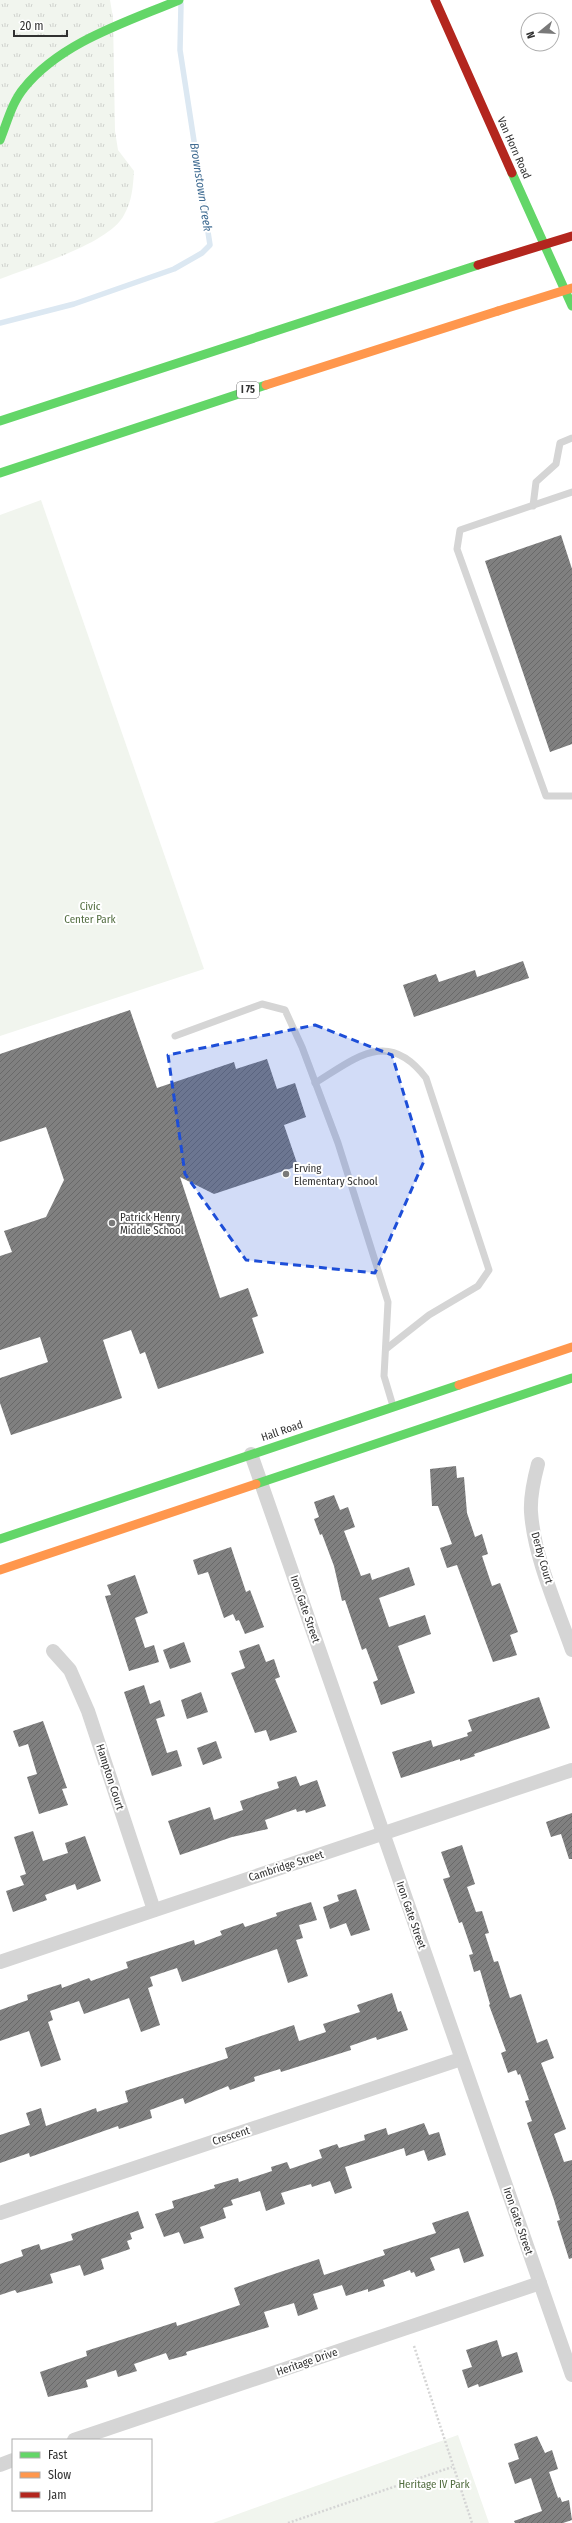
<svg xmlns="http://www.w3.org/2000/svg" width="572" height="2523" font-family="'Fira Sans Condensed',sans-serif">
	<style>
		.grass { fill: url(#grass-tufts) }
		.park { fill: #f1f5ee }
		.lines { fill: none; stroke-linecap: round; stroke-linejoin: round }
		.stream { stroke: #dce8f2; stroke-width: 5.5 }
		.building { fill: url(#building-hatch) }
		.path { stroke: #d5d5d5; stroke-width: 2.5; stroke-dasharray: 2 2; stroke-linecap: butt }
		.lane { stroke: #d5d5d5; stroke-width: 7 }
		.street { stroke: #d5d5d5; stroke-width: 14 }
		.fast { stroke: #63d668; stroke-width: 9 }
		.slow { stroke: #ff974d; stroke-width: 9 }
		.jam { stroke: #b3261e; stroke-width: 9 }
		.slow-bridge { stroke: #ff974d; stroke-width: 9 }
		.jam-bridge { stroke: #b3261e; stroke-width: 9 }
		.marked { fill: #1d4ed8; fill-opacity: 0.2; stroke: #1d4ed8; stroke-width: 3; stroke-dasharray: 8 5; stroke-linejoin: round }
		.poi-dot { fill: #797979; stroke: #fff; stroke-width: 1.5 }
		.labels { text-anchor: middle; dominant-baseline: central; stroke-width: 4; stroke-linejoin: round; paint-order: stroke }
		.shield { fill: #fff; stroke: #6f6f6f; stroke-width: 1 }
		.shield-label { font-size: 10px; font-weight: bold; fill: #313131 }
		.street-label { font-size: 11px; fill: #313131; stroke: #fff }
		.park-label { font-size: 11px; fill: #516c3f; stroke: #fff }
		.poi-label { font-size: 11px; fill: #313131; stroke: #fff; text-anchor: start }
		.water-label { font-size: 12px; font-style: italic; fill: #406c92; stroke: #fff }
	</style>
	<defs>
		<pattern id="grass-tufts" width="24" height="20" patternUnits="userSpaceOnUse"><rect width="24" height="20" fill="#f1f5ee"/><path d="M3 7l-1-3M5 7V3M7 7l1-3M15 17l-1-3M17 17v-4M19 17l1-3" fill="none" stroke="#cfd2cd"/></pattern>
		<pattern id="building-hatch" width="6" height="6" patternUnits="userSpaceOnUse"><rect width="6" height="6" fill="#808080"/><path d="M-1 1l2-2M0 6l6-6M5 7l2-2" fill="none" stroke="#696969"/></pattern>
	</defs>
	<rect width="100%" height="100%" fill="#fff"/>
	<path class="grass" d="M 0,0 L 110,0 L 113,18 L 115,131 L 118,150 L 134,171 C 133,187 132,201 124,215 C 109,244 31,267 0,279 Z"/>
	<g class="park">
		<polygon points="41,500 204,969 0,1036 0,515"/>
		<polygon points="458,2435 489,2523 213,2523"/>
	</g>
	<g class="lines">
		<polyline class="stream" points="0,323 74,304 174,269 202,253 210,245 180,50 181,4"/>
	</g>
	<g class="building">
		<polygon points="561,535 572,569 572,744 550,752 485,561"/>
		<polygon points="523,961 529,978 414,1017 403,985 436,974 439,982 475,970 477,977"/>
		<polygon points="130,1010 157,1088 234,1062 236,1069 267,1059 277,1089 295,1083 306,1117 284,1125 298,1166 214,1194 180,1177 220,1298 248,1288 258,1316 252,1318 264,1353 158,1389 145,1352 140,1354 131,1330 103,1340 122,1398 11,1435 0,1403 0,1378 48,1362 40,1337 0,1350 0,1256 12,1252 4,1231 46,1217 64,1180 46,1127 0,1142 0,1054"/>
		<polygon points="456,1466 457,1478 464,1477 467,1513 475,1537 482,1534 488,1554 482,1556 492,1586 500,1583 518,1632 510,1635 517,1655 493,1662 457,1565 447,1568 440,1548 452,1544 438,1506 432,1506 430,1469"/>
		<polygon points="334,1495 340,1510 348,1507 355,1527 344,1531 361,1576 370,1573 372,1580 409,1567 415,1585 379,1598 389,1627 425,1615 431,1634 398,1646 415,1693 381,1705 373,1682 378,1680 366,1648 362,1650 345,1600 342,1601 334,1566 322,1534 320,1535 314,1519 319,1517 314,1502"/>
		<polygon points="231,1547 246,1592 250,1590 264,1627 245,1634 239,1620 236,1621 233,1614 224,1618 208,1572 198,1575 193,1560"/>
		<polygon points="135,1575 148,1613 135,1618 145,1648 154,1645 159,1662 129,1671 105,1596 111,1595 107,1585"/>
		<polygon points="184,1642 191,1662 170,1669 163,1650"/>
		<polygon points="259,1644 266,1662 274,1659 280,1677 275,1679 297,1732 270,1741 266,1730 255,1733 231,1673 245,1668 239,1651"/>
		<polygon points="144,1685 150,1704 160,1700 165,1716 156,1719 167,1753 177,1750 182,1766 152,1776 124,1692"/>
		<polygon points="201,1692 208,1712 187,1719 181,1700"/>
		<polygon points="539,1697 550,1728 474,1754 475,1756 460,1761 460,1759 401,1778 392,1752 431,1740 433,1747 468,1736 467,1733 472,1731 468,1720"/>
		<polygon points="43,1721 67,1788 62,1789 68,1805 39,1814 27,1777 37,1774 28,1744 19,1747 13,1731"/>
		<polygon points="216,1741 222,1758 203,1765 197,1748"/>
		<polygon points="296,1776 300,1786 317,1780 326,1806 306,1813 305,1810 297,1812 296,1809 265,1820 268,1829 232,1837 180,1855 168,1821 210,1807 214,1820 243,1810 240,1801 279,1788 277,1782"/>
		<polygon points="572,1813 572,1859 569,1859 561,1834 551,1837 546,1822"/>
		<polygon points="33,1831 43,1861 68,1853 65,1843 85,1836 101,1881 77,1890 75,1884 45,1895 47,1900 13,1912 6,1891 24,1885 20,1876 26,1874 14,1837"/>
		<polygon points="462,1845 475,1884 467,1887 476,1912 482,1911 489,1933 485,1934 494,1962 498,1961 510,1998 521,1994 537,2043 547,2039 554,2058 541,2063 566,2129 554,2134 564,2162 572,2160 572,2258 569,2259 557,2221 560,2220 554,2200 527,2123 532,2121 525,2101 529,2100 520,2074 518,2075 516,2070 508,2073 501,2053 506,2051 489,2005 490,2004 480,1970 474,1972 469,1955 473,1954 462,1922 459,1923 443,1879 450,1877 441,1852"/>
		<polygon points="356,1889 370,1930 351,1936 346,1923 330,1929 323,1907 339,1901 337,1895"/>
		<polygon points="311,1902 317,1920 299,1925 303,1938 296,1940 308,1976 288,1983 277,1949 182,1982 177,1968 150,1977 153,1986 148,1988 160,2025 141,2032 129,1998 84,2014 79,2001 50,2011 53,2020 48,2022 61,2060 41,2067 29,2031 0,2041 0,2010 28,2000 27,1995 61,1984 62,1988 89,1978 91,1981 128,1968 126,1962 194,1940 195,1945 222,1935 220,1931 243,1923 245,1927 277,1916 276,1913"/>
		<polygon points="392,1993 398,2012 401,2011 408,2030 377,2040 376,2037 350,2046 351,2050 281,2072 280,2069 254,2077 255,2081 230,2090 228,2086 185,2104 183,2098 150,2110 152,2118 119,2129 118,2126 30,2157 29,2153 0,2163 0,2135 30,2125 26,2113 41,2108 46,2126 96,2108 97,2112 128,2102 125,2091 228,2058 225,2048 294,2025 299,2041 326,2032 323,2024 360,2012 357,2005"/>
		<polygon points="424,2123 429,2135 439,2132 446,2155 428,2161 424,2150 406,2156 404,2148 345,2167 352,2188 335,2194 330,2181 312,2187 311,2184 281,2193 285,2204 266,2211 260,2191 231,2200 233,2205 223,2208 226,2218 200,2227 204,2238 184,2244 179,2232 164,2237 155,2214 174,2208 172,2201 215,2188 214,2185 238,2178 239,2182 272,2171 271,2167 287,2162 290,2169 322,2158 319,2150 337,2144 339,2148 365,2140 364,2135 386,2128 388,2135"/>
		<polygon points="138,2211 144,2228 130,2233 132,2239 127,2241 130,2249 101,2259 104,2269 84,2276 80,2265 50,2274 53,2283 17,2293 15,2290 0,2295 0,2264 23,2256 21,2250 39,2244 41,2250 73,2240 71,2234"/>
		<polygon points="468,2211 484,2256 464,2263 459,2248 430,2258 435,2270 416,2277 414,2272 411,2273 410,2270 383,2280 385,2286 368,2292 368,2289 346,2296 342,2285 313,2294 318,2309 298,2316 294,2303 264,2312 269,2327 186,2352 187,2355 169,2360 166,2353 134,2364 137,2371 118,2377 116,2370 86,2380 88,2387 48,2397 40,2372 87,2356 86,2351 136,2335 176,2322 177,2326 240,2305 234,2288 283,2271 319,2259 324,2275 385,2255 383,2250 436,2233 432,2223"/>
		<polygon points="497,2340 502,2357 517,2352 523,2372 479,2387 478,2384 468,2388 462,2370 472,2367 466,2350"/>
		<polygon points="537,2436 545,2453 552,2450 558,2469 549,2472 558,2498 560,2497 562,2502 569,2500 572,2520 563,2523 515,2523 514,2521 542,2511 531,2478 515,2484 508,2463 519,2459 514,2444"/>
	</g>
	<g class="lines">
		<g class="path">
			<polyline points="414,2346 472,2523"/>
			<polyline points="288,2523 452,2467"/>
		</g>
		<g class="lane">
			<polyline points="572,492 460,530 457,549 546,796 572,796"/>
			<polyline points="533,506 536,482 556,464 560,443 572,438"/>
			<polyline points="175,1036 262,1004 285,1010 302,1047 338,1143 388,1302 384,1376 393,1406"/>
			<path d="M 315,1083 C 356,1058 388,1028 426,1078 L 489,1270 L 478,1286 L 429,1315 L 386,1349"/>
		</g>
		<g class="street">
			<polyline points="251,1454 572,2375"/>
			<path d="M 538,1464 C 534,1479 530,1496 531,1512 C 534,1557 557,1607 572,1650"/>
			<polyline points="53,1651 70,1670 88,1711 154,1910"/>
			<polyline points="0,1962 572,1770"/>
			<polyline points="0,2213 461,2059"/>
			<polyline points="74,2440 540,2283"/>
			<polyline points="0,2465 13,2460"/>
		</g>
		<g class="fast">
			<path d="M 0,140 C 7,123 12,102 24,88 C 61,42 127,22 179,0"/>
			<polyline points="512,173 572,306"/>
			<polyline points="0,421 478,265"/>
			<polyline points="0,473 266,385"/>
			<polyline points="256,1484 572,1378"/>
			<polyline points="0,1539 459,1385"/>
		</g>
		<g class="slow">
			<polyline points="266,385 498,311"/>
			<polyline points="459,1385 572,1347"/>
			<polyline points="0,1570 256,1484"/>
		</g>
		<polyline class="jam" points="435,0 512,173"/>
		<polyline class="slow-bridge" points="498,311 572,288"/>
		<polyline class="jam-bridge" points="478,265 572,236"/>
	</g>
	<path class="marked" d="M 315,1025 L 392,1055 L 424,1161 L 375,1273 L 246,1260 L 185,1174 L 168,1055 Z"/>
	<g class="poi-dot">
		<circle cx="286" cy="1174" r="4"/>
		<circle cx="112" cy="1223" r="4"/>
	</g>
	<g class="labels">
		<rect class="shield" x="237" y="382" width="22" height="16" rx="3"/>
		<g class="shield-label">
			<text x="248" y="390">I 75</text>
		</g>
		<g class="street-label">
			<text transform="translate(514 148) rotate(66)">Van Horn Road</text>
			<text transform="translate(282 1431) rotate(-19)">Hall Road</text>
			<text transform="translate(542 1558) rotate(74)">Derby Court</text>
			<text transform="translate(305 1609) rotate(71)">Iron Gate Street</text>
			<text transform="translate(110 1777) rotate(72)">Hampton Court</text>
			<text transform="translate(286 1866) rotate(-18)">Cambridge Street</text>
			<text transform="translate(411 1915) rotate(71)">Iron Gate Street</text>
			<text transform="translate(231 2136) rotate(-18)">Crescent</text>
			<text transform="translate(518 2221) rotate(71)">Iron Gate Street</text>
			<text transform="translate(307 2362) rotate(-19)">Heritage Drive</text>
		</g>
		<g class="park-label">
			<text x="90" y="906">Civic<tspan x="90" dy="13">Center Park</tspan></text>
			<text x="434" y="2484">Heritage IV Park</text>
		</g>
		<g class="poi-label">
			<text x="294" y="1168">Erving<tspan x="294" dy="13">Elementary School</tspan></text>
			<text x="120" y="1217">Patrick Henry<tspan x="120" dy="13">Middle School</tspan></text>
		</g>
		<g class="water-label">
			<text transform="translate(201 187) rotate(81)">Brownstown Creek</text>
		</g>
	</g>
	<rect x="12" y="2439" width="140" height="72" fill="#ffffff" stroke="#adadad"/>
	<rect x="20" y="2452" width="20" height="6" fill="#63d668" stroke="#adadad"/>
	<text x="48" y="2459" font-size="12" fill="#313131">Fast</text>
	<rect x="20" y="2472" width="20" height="6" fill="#ff974d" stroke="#adadad"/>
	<text x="48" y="2479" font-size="12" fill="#313131">Slow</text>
	<rect x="20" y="2492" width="20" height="6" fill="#b3261e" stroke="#adadad"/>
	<text x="48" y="2499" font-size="12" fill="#313131">Jam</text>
	<g transform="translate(540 32) rotate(252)"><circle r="19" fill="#ffffff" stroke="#adadad"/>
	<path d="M0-3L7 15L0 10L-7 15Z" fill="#797979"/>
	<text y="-6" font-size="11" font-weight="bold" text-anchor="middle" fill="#313131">N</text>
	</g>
	<path d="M14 30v6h53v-6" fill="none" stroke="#313131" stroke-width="2"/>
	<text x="20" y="30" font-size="12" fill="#313131" stroke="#ffffff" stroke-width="3" paint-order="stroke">20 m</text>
</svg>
